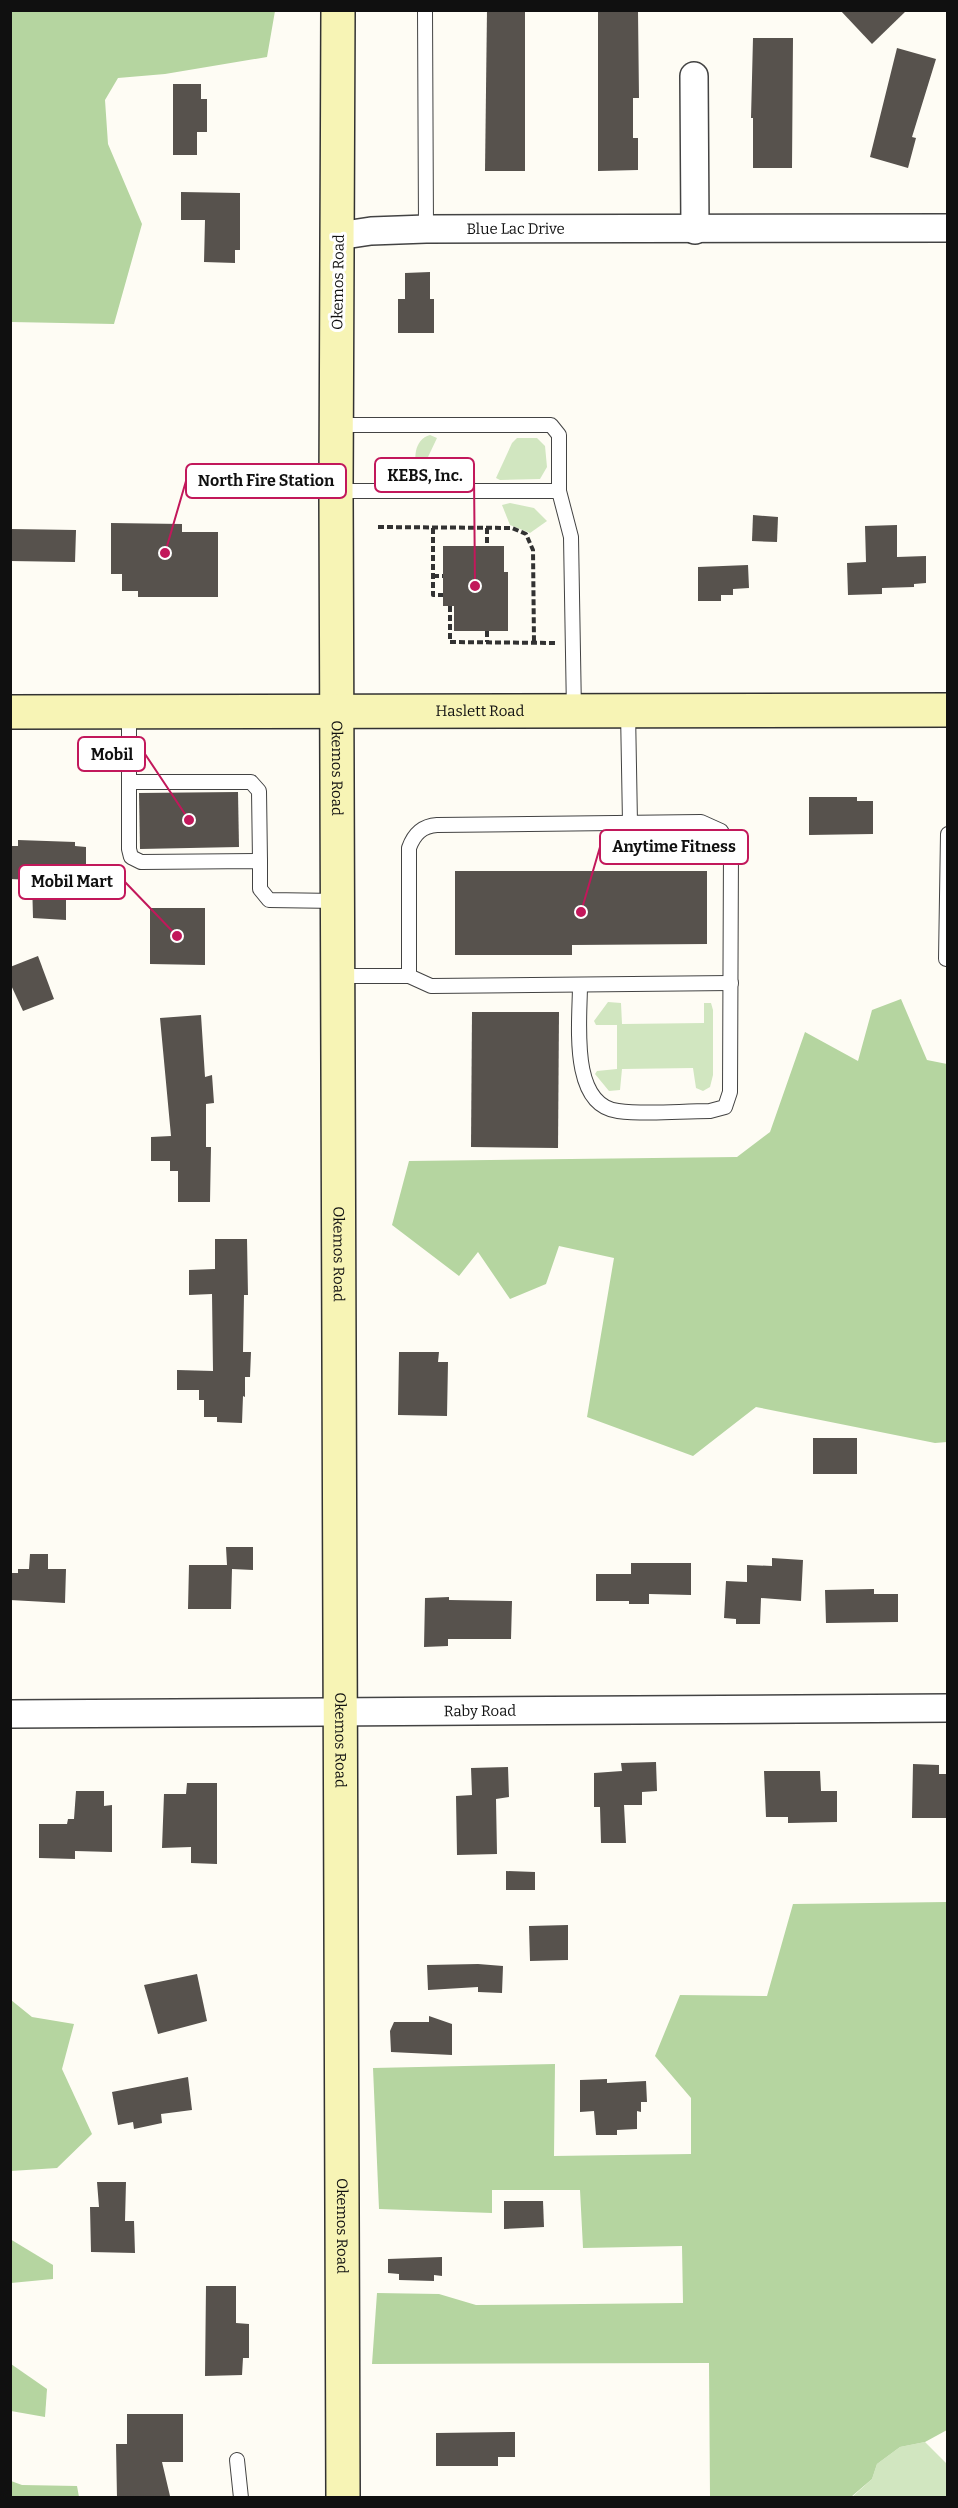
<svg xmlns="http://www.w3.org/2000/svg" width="958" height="2508" font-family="Bitter,serif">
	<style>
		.green { fill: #d1e6c0 }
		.forest { fill: #b5d5a0 }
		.building { fill: #57524d }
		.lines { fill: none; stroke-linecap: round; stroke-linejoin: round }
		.lane-casing { stroke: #434343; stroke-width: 16 }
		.street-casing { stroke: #434343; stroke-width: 30 }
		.secondary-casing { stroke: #323232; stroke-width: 36 }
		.path { stroke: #323232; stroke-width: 4; stroke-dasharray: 6 3; stroke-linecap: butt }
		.lane { stroke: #fff; stroke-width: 14 }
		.street { stroke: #fff; stroke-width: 27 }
		.secondary { stroke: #f7f4b5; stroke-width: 33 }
		.labels { text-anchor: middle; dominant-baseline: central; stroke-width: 6; stroke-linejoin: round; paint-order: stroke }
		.street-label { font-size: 15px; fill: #101010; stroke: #fff }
		.leader { fill: none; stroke: #c2185b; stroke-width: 2 }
		.callout-dot { fill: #c2185b; stroke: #fff; stroke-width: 2 }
		.callout { fill: #fff; stroke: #c2185b; stroke-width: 2 }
		.callout-label { font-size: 16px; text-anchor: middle; font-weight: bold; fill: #101010 }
	</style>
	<rect width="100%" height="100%" fill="#fefcf4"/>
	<g class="green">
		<path d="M 430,435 L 437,438 L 428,457 L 447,458 L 438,475 L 431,479 L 420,474 C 412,461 414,439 430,435 Z"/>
		<polygon points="517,438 537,438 545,446 547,467 540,479 500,480 496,478 512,443"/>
		<polygon points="510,503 534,508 547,521 530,533 510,525 502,505"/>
		<polygon points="608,1002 621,1003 622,1024 704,1023 704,1003 711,1003 713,1010 713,1075 710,1087 703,1091 696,1088 693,1068 622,1069 620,1090 609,1091 595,1074 597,1071 617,1069 617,1025 596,1025 594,1021"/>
		<polygon points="925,2442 947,2464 947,2497 851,2498 872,2479 877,2464 900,2447"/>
	</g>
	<g class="forest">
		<polygon points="11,10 275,11 267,57 165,74 118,78 105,100 108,144 142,224 114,324 11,322"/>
		<polygon points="901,999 927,1060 947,1064 947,1442 935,1443 756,1407 693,1456 587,1417 614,1258 559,1246 546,1284 510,1299 478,1252 459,1276 392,1225 409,1161 737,1157 770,1132 805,1032 858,1061 872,1010"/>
		<polygon points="947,1902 947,2430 925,2442 900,2447 877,2464 872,2479 851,2497 710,2497 709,2363 372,2364 377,2293 439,2294 476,2305 683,2303 682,2246 583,2248 580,2190 492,2190 492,2213 379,2209 373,2068 555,2064 554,2156 691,2154 691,2098 655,2056 680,1995 767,1996 793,1904"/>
		<polygon points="11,2000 32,2017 74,2024 62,2069 92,2134 57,2168 11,2171"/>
		<polygon points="10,2239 53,2265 53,2279 11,2283"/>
		<polygon points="11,2364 47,2389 45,2417 11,2411"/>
		<polygon points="11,2481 22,2485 77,2486 79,2497 11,2497"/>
	</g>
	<g class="building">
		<polygon points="487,10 525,10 525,171 485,171"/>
		<polygon points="840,10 907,10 872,44"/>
		<polygon points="638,11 639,98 633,98 633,138 638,138 638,170 598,171 598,12"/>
		<polygon points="753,38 793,38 792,168 753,168 753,118 751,118"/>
		<polygon points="897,48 936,59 912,137 916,138 908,168 870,157"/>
		<polygon points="173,84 201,84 201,99 207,99 207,132 197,132 197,155 173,155"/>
		<polygon points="181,192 240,193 240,250 235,250 235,263 204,262 205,220 181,220"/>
		<polygon points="430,272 430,299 434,299 434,333 398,333 398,299 405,299 405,273"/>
		<polygon points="753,515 778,517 777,542 752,541"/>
		<polygon points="111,523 182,524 182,532 218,532 218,597 138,597 138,591 122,591 122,574 111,574"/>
		<polygon points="897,525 897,557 926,556 926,583 914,584 914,587 882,588 882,594 848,595 847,563 866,562 865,526"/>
		<polygon points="10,529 76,530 75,562 10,561"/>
		<polygon points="443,546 504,546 504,572 508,572 508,631 454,631 454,606 443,606"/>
		<polygon points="748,565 749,588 733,589 733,595 721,595 721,601 698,601 698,567"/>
		<polygon points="238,792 239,847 140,849 139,793"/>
		<polygon points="809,797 857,797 857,801 873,801 873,834 809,835"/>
		<polygon points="18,840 75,842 75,846 86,847 86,881 66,880 66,920 33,918 32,880 10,879 10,846 18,846"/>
		<polygon points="455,871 707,871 707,944 572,945 572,955 455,955"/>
		<polygon points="150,908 205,908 205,965 150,964"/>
		<polygon points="38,956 54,999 23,1011 10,983 10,967"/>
		<polygon points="472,1012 559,1012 558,1148 471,1147"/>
		<polygon points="201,1015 205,1077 212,1075 214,1103 206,1104 206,1147 211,1147 210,1202 178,1202 178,1171 170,1171 170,1161 151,1161 151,1137 171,1136 160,1018"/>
		<polygon points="215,1239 247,1239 248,1295 244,1295 243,1352 251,1352 250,1377 245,1377 245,1397 243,1396 242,1423 217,1422 217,1417 204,1417 204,1400 199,1400 199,1390 177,1390 177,1370 213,1371 212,1294 189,1295 189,1270 215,1269"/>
		<polygon points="399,1352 439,1352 438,1362 448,1362 447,1416 398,1415"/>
		<rect x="813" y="1438" width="44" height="36"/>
		<polygon points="226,1547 253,1547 253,1570 232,1569 231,1609 188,1609 189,1565 227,1565"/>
		<polygon points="30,1554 48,1554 48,1569 66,1569 65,1603 10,1600 10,1573 18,1573 18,1569 29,1569"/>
		<polygon points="772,1558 803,1560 801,1601 761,1598 760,1624 736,1624 736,1619 724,1618 726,1581 747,1582 747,1565 772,1566"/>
		<polygon points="631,1563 691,1563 691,1595 649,1594 649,1604 629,1604 629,1601 596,1601 596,1574 631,1574"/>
		<polygon points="874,1589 874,1594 898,1594 898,1622 826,1623 825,1590"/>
		<polygon points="449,1597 449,1600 512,1601 511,1639 448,1639 448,1646 424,1647 425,1598"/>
		<polygon points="656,1762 657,1791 642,1792 642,1805 624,1805 626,1843 601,1843 600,1807 594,1807 594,1773 622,1771 621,1763"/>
		<polygon points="913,1764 939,1765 939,1774 948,1774 948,1818 912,1818"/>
		<polygon points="508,1767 509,1797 496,1799 497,1854 457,1855 456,1796 472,1795 471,1768"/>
		<polygon points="764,1771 820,1771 821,1791 837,1791 837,1822 788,1823 788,1817 766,1817"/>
		<polygon points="187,1783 217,1783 217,1864 191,1863 191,1847 162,1848 164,1794 186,1794"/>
		<polygon points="76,1791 104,1791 104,1806 112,1805 112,1852 75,1851 75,1859 39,1858 39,1824 67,1824 68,1819 74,1819"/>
		<polygon points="506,1871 535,1872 535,1890 506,1890"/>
		<polygon points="568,1925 568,1960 530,1961 529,1926"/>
		<polygon points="478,1964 503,1966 502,1993 478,1992 478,1987 428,1990 427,1965"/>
		<polygon points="197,1974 207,2021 158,2034 144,1985"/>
		<polygon points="429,2016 452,2024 452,2055 391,2052 390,2031 394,2022 429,2022"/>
		<polygon points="188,2077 192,2110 161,2114 162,2123 134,2129 133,2122 118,2125 112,2092"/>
		<polygon points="607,2079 607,2083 646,2081 647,2102 641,2102 641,2112 637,2111 637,2129 617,2130 617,2135 596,2135 594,2111 580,2112 580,2080"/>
		<polygon points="97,2182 126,2182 125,2221 134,2221 135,2253 91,2252 90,2207 99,2207"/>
		<polygon points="504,2201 543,2201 544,2227 504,2229"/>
		<polygon points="442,2257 442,2276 434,2275 434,2281 399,2280 399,2274 388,2273 388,2259"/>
		<polygon points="206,2286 236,2286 236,2323 249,2324 249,2358 243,2358 242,2375 205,2376"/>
		<polygon points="127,2414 183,2414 183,2462 162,2462 170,2496 117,2498 116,2444 127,2444"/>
		<polygon points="515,2432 515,2457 498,2457 498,2466 436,2466 436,2433"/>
	</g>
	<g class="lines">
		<g class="lane-casing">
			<g id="lane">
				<polyline points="425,10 426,229"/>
				<polyline points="336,425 551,425 559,435 559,491 336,491"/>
				<polyline points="559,491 571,537 574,712"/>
				<polyline points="628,711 630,823"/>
				<polyline points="129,713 129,849 131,857 141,862 260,861 260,889 269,900 337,901"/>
				<polyline points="130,782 251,782 259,791 260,861"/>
				<polyline points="946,959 948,834"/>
				<polyline points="338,976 409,976 431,986 731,983"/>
				<path d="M 409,976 L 409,848 C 414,834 422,826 437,825 L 701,822 L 721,831 L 731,848 L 730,1092 L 725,1107 L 710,1111 C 680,1111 647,1115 618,1111 C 569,1105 580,1020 580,985"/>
				<polyline points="237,2460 241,2498"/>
			</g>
		</g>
		<g class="street-casing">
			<g id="street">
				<polyline points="694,76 695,230"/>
				<path id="s1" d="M 338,236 L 371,231 L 426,229 L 948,228"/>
				<path id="s2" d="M 10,1714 L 948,1708"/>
			</g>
		</g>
		<g class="secondary-casing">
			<g id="secondary">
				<path id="s3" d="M 338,10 L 336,491 L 343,2498"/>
				<path id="s4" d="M 10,712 L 948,710"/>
			</g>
		</g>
		<g class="path">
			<polyline points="378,527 512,528 526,534 533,550 534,642"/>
			<polyline points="433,528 433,595 443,595"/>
			<polyline points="487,528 487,546"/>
			<polyline points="433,576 443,576"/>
			<polyline points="450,606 450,642 557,643"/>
			<polyline points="487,631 487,642"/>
		</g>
		<use href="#lane" class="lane"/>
		<use href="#street" class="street"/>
		<use href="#secondary" class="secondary"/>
	</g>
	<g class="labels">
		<g class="street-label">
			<text stroke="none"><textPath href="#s1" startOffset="178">Blue Lac Drive</textPath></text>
			<text transform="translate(338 282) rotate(-89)">Okemos Road</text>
			<text stroke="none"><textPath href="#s4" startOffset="470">Haslett Road</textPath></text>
			<text stroke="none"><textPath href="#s3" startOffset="758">Okemos Road</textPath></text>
			<text stroke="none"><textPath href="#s3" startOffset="1244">Okemos Road</textPath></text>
			<text stroke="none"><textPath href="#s2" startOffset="470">Raby Road</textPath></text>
			<text stroke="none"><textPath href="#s3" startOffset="1730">Okemos Road</textPath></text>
			<text stroke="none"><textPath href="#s3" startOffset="2216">Okemos Road</textPath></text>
		</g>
	</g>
	<path class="leader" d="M475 586L474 475M165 553L186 481M189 820L145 754M581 912L600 847M177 936L125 882"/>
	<g class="callout-dot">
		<circle cx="475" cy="586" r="6"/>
		<circle cx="165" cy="553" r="6"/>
		<circle cx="189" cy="820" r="6"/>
		<circle cx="581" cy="912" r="6"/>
		<circle cx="177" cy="936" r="6"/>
	</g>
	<g class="callout">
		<rect x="375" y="458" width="99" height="34" rx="6"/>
		<rect x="186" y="464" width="160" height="34" rx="6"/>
		<rect x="78" y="737" width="67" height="34" rx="6"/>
		<rect x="600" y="830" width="148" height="34" rx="6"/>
		<rect x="19" y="865" width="106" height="34" rx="6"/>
	</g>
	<g class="callout-label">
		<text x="425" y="481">KEBS, Inc.</text>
		<text x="266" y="486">North Fire Station</text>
		<text x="112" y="760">Mobil</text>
		<text x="674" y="852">Anytime Fitness</text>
		<text x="72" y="887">Mobil Mart</text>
	</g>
	<rect width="958" height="2508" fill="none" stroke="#101010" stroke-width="24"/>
</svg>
